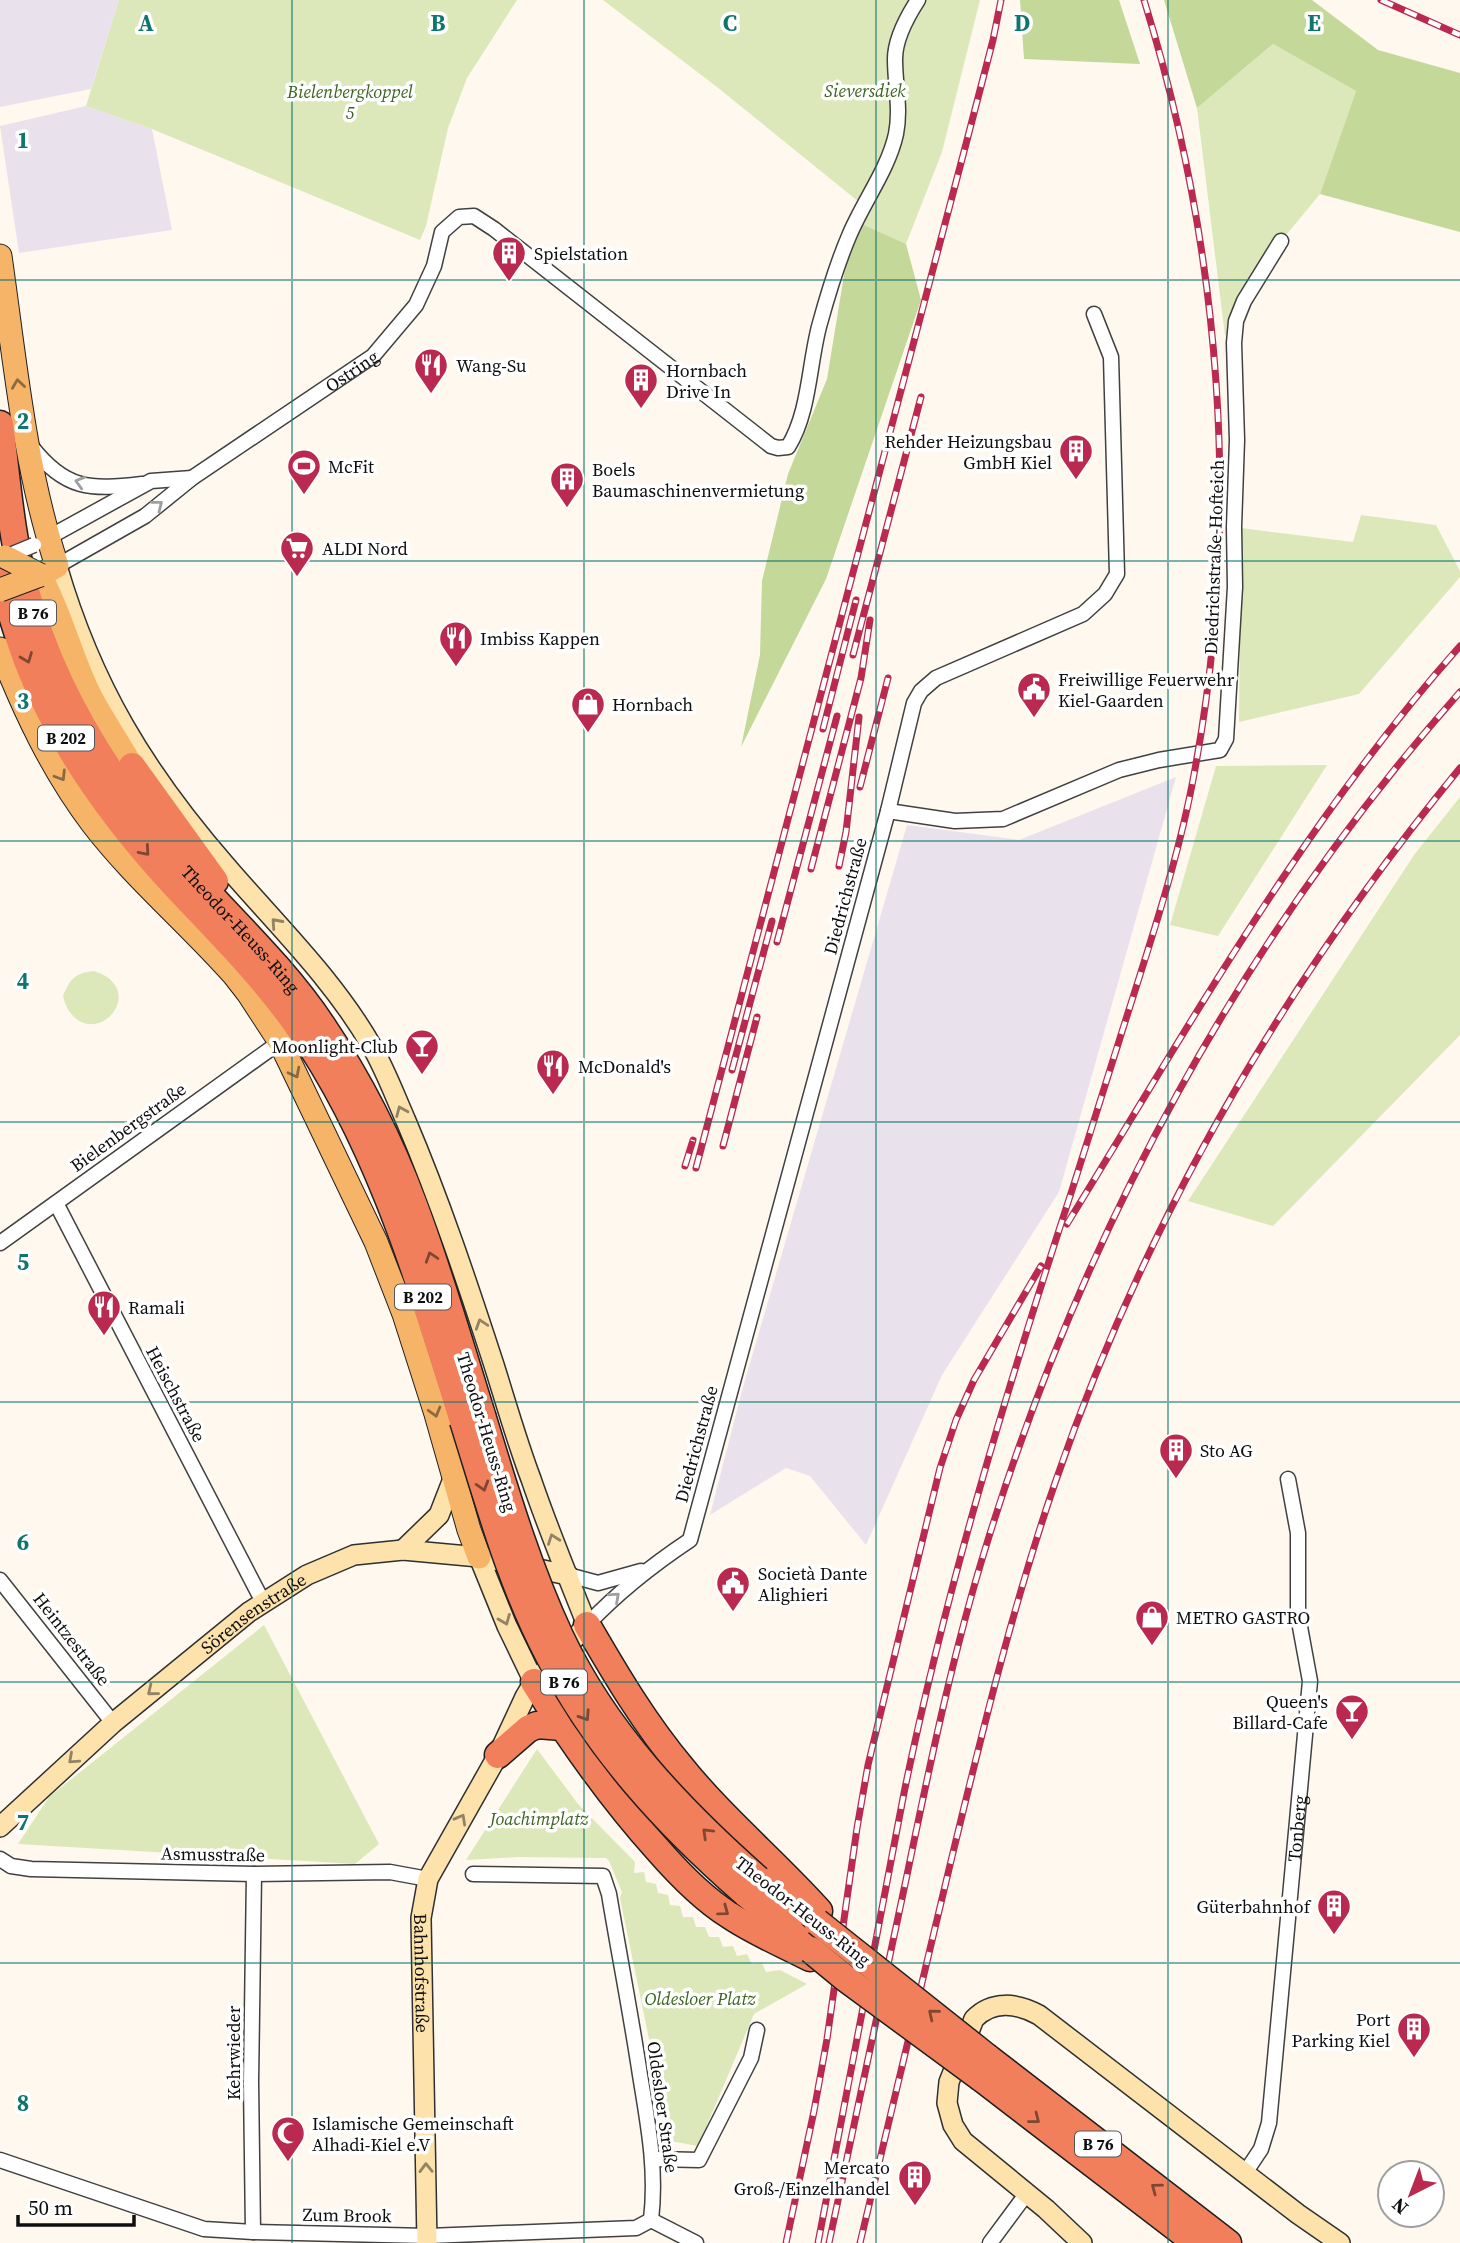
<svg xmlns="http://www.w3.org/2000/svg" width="1460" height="2243" font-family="'Source Serif 4',serif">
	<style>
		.industrial { fill: #e9e2ec }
		.green { fill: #dce8b9 }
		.forest { fill: #c3d899 }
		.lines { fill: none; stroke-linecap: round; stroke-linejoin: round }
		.street-casing { stroke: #414141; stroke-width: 17 }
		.secondary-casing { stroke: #303030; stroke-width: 22 }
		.primary-casing { stroke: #1f1f1f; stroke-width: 25 }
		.highway-casing { stroke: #1f1f1f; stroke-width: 29 }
		.street { stroke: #fff; stroke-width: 14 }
		.secondary { stroke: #fde2ab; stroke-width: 19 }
		.primary { stroke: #f5b468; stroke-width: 23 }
		.highway { stroke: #f17f5b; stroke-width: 26 }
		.rail-casing { stroke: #ba294f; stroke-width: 7 }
		.rail { stroke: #fff; stroke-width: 4.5; stroke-dasharray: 13; stroke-linecap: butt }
		.street-bridge-casing { stroke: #414141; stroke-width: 17; stroke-linecap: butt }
		.primary-bridge-casing { stroke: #1f1f1f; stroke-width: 25; stroke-linecap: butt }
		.highway-bridge-casing { stroke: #1f1f1f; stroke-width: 29; stroke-linecap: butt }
		.street-bridge { stroke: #fff; stroke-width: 14 }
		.primary-bridge { stroke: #f5b468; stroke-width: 23 }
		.highway-bridge { stroke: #f17f5b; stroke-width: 26 }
		.oneway { stroke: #8d6940 }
		.oneway2 { stroke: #9f9f9f }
		.oneway3 { stroke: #804634 }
		.oneway4 { stroke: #918364 }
		.grid { fill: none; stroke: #0f766e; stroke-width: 2; stroke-opacity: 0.55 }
		.labels { text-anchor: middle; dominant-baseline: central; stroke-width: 7; stroke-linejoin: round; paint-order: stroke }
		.shield { fill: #fff; stroke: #565656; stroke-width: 2 }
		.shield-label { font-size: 16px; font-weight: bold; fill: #0e0e0e }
		.park-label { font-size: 18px; font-style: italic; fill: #3c641f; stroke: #fff }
		.poi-label { font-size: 18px; fill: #0e0e0e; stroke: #fff; text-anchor: start }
		.street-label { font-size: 18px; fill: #0e0e0e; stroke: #fff }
		.grid-label { font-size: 23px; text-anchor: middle; font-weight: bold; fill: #0f766e; stroke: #fff; stroke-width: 7; stroke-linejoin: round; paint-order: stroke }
	</style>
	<rect width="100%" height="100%" fill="#fff8ef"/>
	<g class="industrial">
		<polygon points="0,0 119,0 91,89 0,107"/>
		<polygon points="86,106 152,129 172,230 19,253 0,126"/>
		<polygon points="1176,777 1059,1192 942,1375 866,1545 810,1476 786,1468 710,1515 743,1387 907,825 1019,840"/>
	</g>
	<g class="green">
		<polygon points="119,0 517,0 467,78 448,128 426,226 420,240 152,129 86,106"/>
		<polygon points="603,0 980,0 942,152 906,244 853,220 859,202 717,87"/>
		<polygon points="1273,44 1356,91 1320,194 1277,246 1225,336 1197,108"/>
		<polygon points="1361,515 1436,525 1460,571 1460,577 1359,694 1239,722 1241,528 1353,542"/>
		<polygon points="1327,765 1218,936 1170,925 1216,766"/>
		<polygon points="1460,797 1460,1035 1273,1226 1188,1201 1414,855"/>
		<path d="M 94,971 C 150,989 97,1051 69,1011 C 66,1007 64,1000 63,996 C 70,979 75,973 94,971 Z"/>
		<polygon points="264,1625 379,1844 355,1864 18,1844 49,1797"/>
		<polygon points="537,1749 578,1804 635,1862 634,1873 644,1872 646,1882 656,1884 658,1893 668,1895 670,1905 680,1906 683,1917 693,1917 696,1927 705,1927 709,1937 719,1937 723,1947 733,1946 737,1956 747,1954 752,1964 762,1963 766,1972 780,1970 807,1984 754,2014 698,2146 670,2141 620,1898 622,1892 609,1861 606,1858 519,1857 466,1860"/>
	</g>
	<g class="forest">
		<polygon points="1020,0 1119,0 1140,64 1024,59"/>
		<polygon points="1164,0 1312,0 1378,50 1460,73 1460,232 1320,194 1356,91 1273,44 1197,108"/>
		<polygon points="853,220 906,244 921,300 826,579 741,747 760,655 762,581 788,474 827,379"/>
	</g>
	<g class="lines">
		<g class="street-casing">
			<g id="street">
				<path d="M 31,446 C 65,490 90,490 142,484"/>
				<polyline points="44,540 151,481 192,478"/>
				<path id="s1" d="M 57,566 L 145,516 L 192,478 L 373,356 L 416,305 L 434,266 L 442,232 L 459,217 L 474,216 L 494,229 L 771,446 L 778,448 L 788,447 C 810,412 809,361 820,323 C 828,294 837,264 849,236 C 863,202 888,170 896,134 C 901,109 895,85 895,59 C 895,39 907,17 918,0"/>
				<polyline points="888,811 955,821 1003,819 1119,770 1159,760 1220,750 1226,739 1235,587 1234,527 1237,440 1234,343 1236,321 1244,301 1281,241"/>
				<polyline points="56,1203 263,1602"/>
				<polyline points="0,1243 280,1042"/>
				<polyline points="568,1575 598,1583 641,1571"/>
				<polyline points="0,1580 113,1723"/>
				<path d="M 587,1625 C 619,1591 651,1566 690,1540 L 888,811 L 914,703 L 921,691 L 936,678 L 1083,614 L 1105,594 L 1117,574 L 1111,357 L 1094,314"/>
				<polyline points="0,1859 11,1866 31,1869 254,1874 390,1872 428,1879"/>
				<path d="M 473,1874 L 603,1876 L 609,1894 C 619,1954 631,2015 640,2075 C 648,2124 657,2170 651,2220"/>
				<polyline points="654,2159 699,2160 751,2058 757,2030"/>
				<polyline points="0,2160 204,2229 253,2232 428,2236 636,2228 651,2220"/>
				<path id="s2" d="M 1245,2173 L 1261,2149 L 1269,2123 L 1310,1681 L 1298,1616 L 1298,1533 L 1288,1479"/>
				<polyline points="651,2220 696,2243"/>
				<polyline points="253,2232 251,2082 254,1874"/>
				<polyline points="990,2243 1027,2193"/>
			</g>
		</g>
		<g class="secondary-casing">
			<g id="secondary">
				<path id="s3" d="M 57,566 C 92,686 145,773 227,867 C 276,924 333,979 371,1045 C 385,1069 395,1096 406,1121 C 440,1201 467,1282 494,1365 C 506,1403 517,1442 531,1479 C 548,1529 568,1577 587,1625 L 534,1682 L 525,1697 L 498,1755 L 428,1879 L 421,1918 L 427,2243"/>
				<polyline points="403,1550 439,1515 453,1479"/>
				<polyline points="479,1557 507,1626 534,1682"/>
				<path id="s4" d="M 0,1827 L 113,1723 L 249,1612 L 307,1575 L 354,1555 L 403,1550 L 479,1557 L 568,1575"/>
				<path d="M 1082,2243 L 1046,2209 L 963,2141 L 953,2125 L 947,2103 L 949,2082 L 974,2019 C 992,2000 1017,2003 1039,2015 L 1298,2214 L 1340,2243"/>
			</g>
		</g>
		<g class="primary-casing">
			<g id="primary">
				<path d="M 0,256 C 15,360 24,465 57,566 L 40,575 C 60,611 70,653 88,691 C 100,716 118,741 132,766"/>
				<path d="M 0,649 C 24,710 52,770 92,823 C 134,878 188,923 234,975 L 248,993 L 280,1042 L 376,1242 L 404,1314 L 436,1414 L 469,1530 L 479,1557"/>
			</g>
		</g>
		<g class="highway-casing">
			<g id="highway">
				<path id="s5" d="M 0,424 C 7,479 11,537 26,591 C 54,693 112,784 181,863 C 228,917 282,965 322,1025 C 359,1080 391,1143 414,1205 C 440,1274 460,1345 482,1415"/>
				<path d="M 0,570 C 7,600 16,631 27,661 C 59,744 114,820 174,885 C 217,931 263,976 299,1028 C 381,1146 420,1285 463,1421"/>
				<polyline points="132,766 215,881"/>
				<path d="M 587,1625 C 616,1675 645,1724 682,1768 C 723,1819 775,1862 819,1911"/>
				<path d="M 534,1682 C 571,1741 611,1798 658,1850 C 679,1874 702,1898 729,1915 C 754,1932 783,1944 810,1958"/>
				<polyline points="498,1755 528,1729 537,1725 562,1727"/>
				<polyline points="758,1879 804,1912"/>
				<polyline points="745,1893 802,1942"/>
				<polyline points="987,2057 1228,2243"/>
				<polyline points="981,2078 1196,2243"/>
			</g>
		</g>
		<use href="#street" class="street"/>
		<use href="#secondary" class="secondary"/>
		<use href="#primary" class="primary"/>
		<use href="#highway" class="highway"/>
		<g class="rail-casing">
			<g id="rail">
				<polyline points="1381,0 1460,35"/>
				<polyline points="853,655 921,397"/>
				<polyline points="823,729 856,600"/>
				<polyline points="860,787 888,678"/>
				<polyline points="839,866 846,832 859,717"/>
				<polyline points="811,869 861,678 870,620"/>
				<polyline points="777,942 837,716"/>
				<polyline points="732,1070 772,921"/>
				<polyline points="723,1146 757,1017"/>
				<polyline points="685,1166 693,1140"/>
				<polyline points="696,1168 966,144 993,40 1001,0"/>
				<path d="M 1067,1224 C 1189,1026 1304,821 1460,646"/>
				<polyline points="786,2243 814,2111 827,2039 857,1828 868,1765 940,1468 956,1420 974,1380 1041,1266"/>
				<path d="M 818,2243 L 904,1793 C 946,1588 1008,1386 1073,1187 C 1091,1131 1108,1075 1126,1019 C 1152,937 1180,854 1195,769 C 1242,514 1221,248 1144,0"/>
				<path d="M 829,2243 C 855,2120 881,1998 907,1875 C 930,1764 953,1652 987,1543 C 1084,1230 1242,938 1460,692"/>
				<path d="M 860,2243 C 890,2117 920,1991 950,1865 C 981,1737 1012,1608 1055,1483 C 1145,1221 1285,981 1460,768"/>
			</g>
		</g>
		<use href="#rail" class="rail"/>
		<g class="street-bridge-casing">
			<polyline id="street-bridge" points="5,557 34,545"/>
		</g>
		<g class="primary-bridge-casing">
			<g id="primary-bridge">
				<polyline points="5,557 40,575"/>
				<polyline points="0,590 40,575"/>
			</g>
		</g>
		<g class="highway-bridge-casing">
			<g id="highway-bridge">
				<path d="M 482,1415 C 505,1490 527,1565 560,1636 C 605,1732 680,1810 758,1879"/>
				<path d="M 463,1421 C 488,1500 510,1583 549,1656 C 599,1751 665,1823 745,1893"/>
				<polyline points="817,1922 987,2057"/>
				<polyline points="811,1950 845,1978 981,2078"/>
			</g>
		</g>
		<use href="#street-bridge" class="street-bridge"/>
		<use href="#primary-bridge" class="primary-bridge"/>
		<use href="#highway-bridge" class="highway-bridge"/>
	</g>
	<defs><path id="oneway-chevron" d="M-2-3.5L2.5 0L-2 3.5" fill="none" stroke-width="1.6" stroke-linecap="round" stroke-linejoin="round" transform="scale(1.75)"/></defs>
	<g class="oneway">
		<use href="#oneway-chevron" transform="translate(18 384) rotate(-98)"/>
		<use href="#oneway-chevron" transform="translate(61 776) rotate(58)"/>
		<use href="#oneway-chevron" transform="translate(295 1073) rotate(63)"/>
		<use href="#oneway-chevron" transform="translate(435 1412) rotate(74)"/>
	</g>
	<g class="oneway2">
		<use href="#oneway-chevron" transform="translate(80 482) rotate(-164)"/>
		<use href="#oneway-chevron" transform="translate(158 505) rotate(-38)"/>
		<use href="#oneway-chevron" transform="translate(615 1597) rotate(-42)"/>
	</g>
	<g class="oneway3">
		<use href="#oneway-chevron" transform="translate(27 658) rotate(69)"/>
		<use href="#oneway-chevron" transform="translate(145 851) rotate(49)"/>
		<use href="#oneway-chevron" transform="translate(431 1257) rotate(-108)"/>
		<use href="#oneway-chevron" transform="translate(483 1486) rotate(73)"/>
		<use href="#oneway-chevron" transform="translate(585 1716) rotate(57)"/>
		<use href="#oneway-chevron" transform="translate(707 1833) rotate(-136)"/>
		<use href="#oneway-chevron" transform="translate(724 1911) rotate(36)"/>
		<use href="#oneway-chevron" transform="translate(933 2014) rotate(-141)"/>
		<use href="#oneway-chevron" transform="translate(1035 2119) rotate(38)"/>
		<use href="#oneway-chevron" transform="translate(1156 2188) rotate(-143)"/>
	</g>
	<g class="oneway4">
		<use href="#oneway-chevron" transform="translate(276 923) rotate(-132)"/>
		<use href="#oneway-chevron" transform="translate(401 1111) rotate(-113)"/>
		<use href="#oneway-chevron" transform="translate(481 1324) rotate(-108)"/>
		<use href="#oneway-chevron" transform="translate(553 1539) rotate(-110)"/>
		<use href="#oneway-chevron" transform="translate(505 1620) rotate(68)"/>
		<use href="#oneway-chevron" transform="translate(152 1691) rotate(141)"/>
		<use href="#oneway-chevron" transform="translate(73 1759) rotate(138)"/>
		<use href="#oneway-chevron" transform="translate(461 1819) rotate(-61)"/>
		<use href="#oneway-chevron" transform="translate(426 2168) rotate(-91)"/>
	</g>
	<path class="grid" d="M 292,0 L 292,2243M 584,0 L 584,2243M 876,0 L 876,2243M 1168,0 L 1168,2243M 0,280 L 1460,280M 0,561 L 1460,561M 0,841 L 1460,841M 0,1122 L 1460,1122M 0,1402 L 1460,1402M 0,1682 L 1460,1682M 0,1963 L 1460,1963"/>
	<defs>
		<g id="building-pin" transform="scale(1.75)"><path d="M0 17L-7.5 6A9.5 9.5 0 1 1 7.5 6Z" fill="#ba294f" stroke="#fff"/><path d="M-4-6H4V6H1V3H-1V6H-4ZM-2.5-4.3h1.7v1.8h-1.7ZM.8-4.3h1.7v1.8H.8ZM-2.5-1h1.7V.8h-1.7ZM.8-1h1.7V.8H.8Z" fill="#fff"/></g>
		<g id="restaurant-pin" transform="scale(1.75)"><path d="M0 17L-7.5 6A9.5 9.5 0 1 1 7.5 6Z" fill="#ba294f" stroke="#fff"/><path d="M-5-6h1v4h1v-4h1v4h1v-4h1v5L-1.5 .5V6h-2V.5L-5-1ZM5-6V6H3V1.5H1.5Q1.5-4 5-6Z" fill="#fff"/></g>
		<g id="stadium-pin" transform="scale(1.75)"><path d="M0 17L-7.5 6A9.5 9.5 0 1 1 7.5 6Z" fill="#ba294f" stroke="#fff"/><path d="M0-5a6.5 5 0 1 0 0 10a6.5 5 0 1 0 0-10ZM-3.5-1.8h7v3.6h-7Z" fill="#fff"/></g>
		<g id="supermarket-pin" transform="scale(1.75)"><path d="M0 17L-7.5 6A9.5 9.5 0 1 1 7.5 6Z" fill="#ba294f" stroke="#fff"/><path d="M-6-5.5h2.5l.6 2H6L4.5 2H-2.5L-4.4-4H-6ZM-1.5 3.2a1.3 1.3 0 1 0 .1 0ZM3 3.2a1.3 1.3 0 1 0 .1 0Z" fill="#fff"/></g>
		<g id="civic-pin" transform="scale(1.75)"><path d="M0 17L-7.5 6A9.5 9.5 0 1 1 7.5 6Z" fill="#ba294f" stroke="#fff"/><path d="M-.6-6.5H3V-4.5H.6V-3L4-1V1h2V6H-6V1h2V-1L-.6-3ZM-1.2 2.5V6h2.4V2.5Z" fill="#fff"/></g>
		<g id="shop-pin" transform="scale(1.75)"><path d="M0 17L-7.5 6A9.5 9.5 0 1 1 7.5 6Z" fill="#ba294f" stroke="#fff"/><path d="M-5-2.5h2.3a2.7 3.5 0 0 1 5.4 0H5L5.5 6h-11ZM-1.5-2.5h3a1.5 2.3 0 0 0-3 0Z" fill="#fff"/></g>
		<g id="bar-pin" transform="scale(1.75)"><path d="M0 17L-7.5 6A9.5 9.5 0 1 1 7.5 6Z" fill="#ba294f" stroke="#fff"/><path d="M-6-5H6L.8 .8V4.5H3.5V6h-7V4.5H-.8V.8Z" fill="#fff"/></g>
		<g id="mosque-pin" transform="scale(1.75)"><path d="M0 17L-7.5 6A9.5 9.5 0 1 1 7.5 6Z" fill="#ba294f" stroke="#fff"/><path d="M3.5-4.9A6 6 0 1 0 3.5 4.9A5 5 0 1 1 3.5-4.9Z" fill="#fff"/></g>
	</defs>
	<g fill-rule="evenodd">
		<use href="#building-pin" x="509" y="253"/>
		<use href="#restaurant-pin" x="431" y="365"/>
		<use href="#building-pin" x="641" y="380"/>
		<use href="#building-pin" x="1076" y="451"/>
		<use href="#stadium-pin" x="304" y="466"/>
		<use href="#building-pin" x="567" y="479"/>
		<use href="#supermarket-pin" x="297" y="548"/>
		<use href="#restaurant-pin" x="456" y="638"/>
		<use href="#civic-pin" x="1034" y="689"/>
		<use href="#shop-pin" x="588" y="704"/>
		<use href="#bar-pin" x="422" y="1046"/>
		<use href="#restaurant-pin" x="553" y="1066"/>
		<use href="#restaurant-pin" x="104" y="1307"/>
		<use href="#building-pin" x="1176" y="1450"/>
		<use href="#civic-pin" x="733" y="1583"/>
		<use href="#shop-pin" x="1152" y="1617"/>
		<use href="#bar-pin" x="1352" y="1711"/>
		<use href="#building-pin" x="1334" y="1906"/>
		<use href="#building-pin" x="1414" y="2029"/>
		<use href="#mosque-pin" x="288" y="2133"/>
		<use href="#building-pin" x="915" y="2177"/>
	</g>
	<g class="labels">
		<g class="shield">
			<rect x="10" y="600.5" width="46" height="25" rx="5"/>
			<rect x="38" y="725.5" width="56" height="25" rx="5"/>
			<rect x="395" y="1284.5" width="56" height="25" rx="5"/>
			<rect x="541" y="1669.5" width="46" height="25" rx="5"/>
			<rect x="1075" y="2131.5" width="46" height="25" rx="5"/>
		</g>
		<g class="shield-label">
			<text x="33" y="613">B 76</text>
			<text x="66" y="738">B 202</text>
			<text x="423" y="1297">B 202</text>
			<text x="564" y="1682">B 76</text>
			<text x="1098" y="2144">B 76</text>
		</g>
		<g class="park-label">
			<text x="865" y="90">Sieversdiek</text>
			<text x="350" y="91">Bielenbergkoppel<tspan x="350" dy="21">5</tspan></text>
			<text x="539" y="1818">Joachimplatz</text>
			<text x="700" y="1998">Oldesloer Platz</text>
		</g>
		<g class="poi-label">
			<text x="534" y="253">Spielstation</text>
			<text x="456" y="365">Wang-Su</text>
			<text x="666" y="370">Hornbach<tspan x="666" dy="21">Drive In</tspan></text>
			<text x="1052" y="441" text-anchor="end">Rehder Heizungsbau<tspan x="1052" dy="21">GmbH Kiel</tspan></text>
			<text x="328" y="466">McFit</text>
			<text x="592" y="469">Boels<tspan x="592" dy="21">Baumaschinenvermietung</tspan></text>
			<text x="322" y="548">ALDI Nord</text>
			<text x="480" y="638">Imbiss Kappen</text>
			<text x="1058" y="679">Freiwillige Feuerwehr<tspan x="1058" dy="21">Kiel-Gaarden</tspan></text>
			<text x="612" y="704">Hornbach</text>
			<text x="398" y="1046" text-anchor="end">Moonlight-Club</text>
			<text x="578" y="1066">McDonald's</text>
			<text x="128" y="1307">Ramali</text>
			<text x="1200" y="1450">Sto AG</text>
			<text x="758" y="1573">Società Dante<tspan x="758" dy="21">Alighieri</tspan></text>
			<text x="1176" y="1617">METRO GASTRO</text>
			<text x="1328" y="1701" text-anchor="end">Queen's<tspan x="1328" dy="21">Billard-Cafe</tspan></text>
			<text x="1310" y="1906" text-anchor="end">Güterbahnhof</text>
			<text x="1390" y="2019" text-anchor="end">Port<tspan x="1390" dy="21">Parking Kiel</tspan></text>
			<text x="312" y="2123">Islamische Gemeinschaft<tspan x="312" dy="21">Alhadi-Kiel e.V</tspan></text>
			<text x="890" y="2167" text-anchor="end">Mercato<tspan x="890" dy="21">Groß-/Einzelhandel</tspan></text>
		</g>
		<g class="street-label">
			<text stroke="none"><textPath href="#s1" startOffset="354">Ostring</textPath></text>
			<text transform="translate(1214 557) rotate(-88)">Diedrichstraße-Hofteich</text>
			<text transform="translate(845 896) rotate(-75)">Diedrichstraße</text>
			<text stroke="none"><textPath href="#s5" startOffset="574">Theodor-Heuss-Ring</textPath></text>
			<text transform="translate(128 1127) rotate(-36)">Bielenbergstraße</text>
			<text transform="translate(176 1394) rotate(62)">Heischstraße</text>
			<text transform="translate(487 1432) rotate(73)">Theodor-Heuss-Ring</text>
			<text transform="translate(696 1444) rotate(-75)">Diedrichstraße</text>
			<text stroke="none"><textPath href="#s4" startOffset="332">Sörensenstraße</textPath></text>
			<text transform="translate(72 1639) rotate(52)">Heintzestraße</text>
			<text stroke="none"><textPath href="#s2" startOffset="352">Tonberg</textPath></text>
			<text transform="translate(213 1854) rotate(1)">Asmusstraße</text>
			<text transform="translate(803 1911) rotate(38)">Theodor-Heuss-Ring</text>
			<text stroke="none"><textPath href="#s3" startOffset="1594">Bahnhofstraße</textPath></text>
			<text transform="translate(233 2053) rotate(-90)">Kehrwieder</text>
			<text transform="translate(663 2107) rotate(82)">Oldesloer Straße</text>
			<text transform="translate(347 2215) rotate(1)">Zum Brook</text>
		</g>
	</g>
	<g class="grid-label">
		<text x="146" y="31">A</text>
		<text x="438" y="31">B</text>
		<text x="730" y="31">C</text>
		<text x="1022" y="31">D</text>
		<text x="1314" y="31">E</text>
		<text x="23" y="148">1</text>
		<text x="23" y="429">2</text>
		<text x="23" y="709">3</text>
		<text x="23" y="989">4</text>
		<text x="23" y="1270">5</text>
		<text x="23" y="1550">6</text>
		<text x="23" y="1830">7</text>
		<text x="23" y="2111">8</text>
	</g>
	<g transform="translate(1411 2194) rotate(222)"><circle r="33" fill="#ffffff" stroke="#9f9f9f" stroke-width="2"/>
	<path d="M0-5L12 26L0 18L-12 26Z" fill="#ba294f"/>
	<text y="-10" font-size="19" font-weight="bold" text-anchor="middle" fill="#0e0e0e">N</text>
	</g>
	<path d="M18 2215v10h116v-10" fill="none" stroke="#0e0e0e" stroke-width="3.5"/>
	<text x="28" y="2215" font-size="21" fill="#0e0e0e" stroke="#ffffff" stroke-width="5" paint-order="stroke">50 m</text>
</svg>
